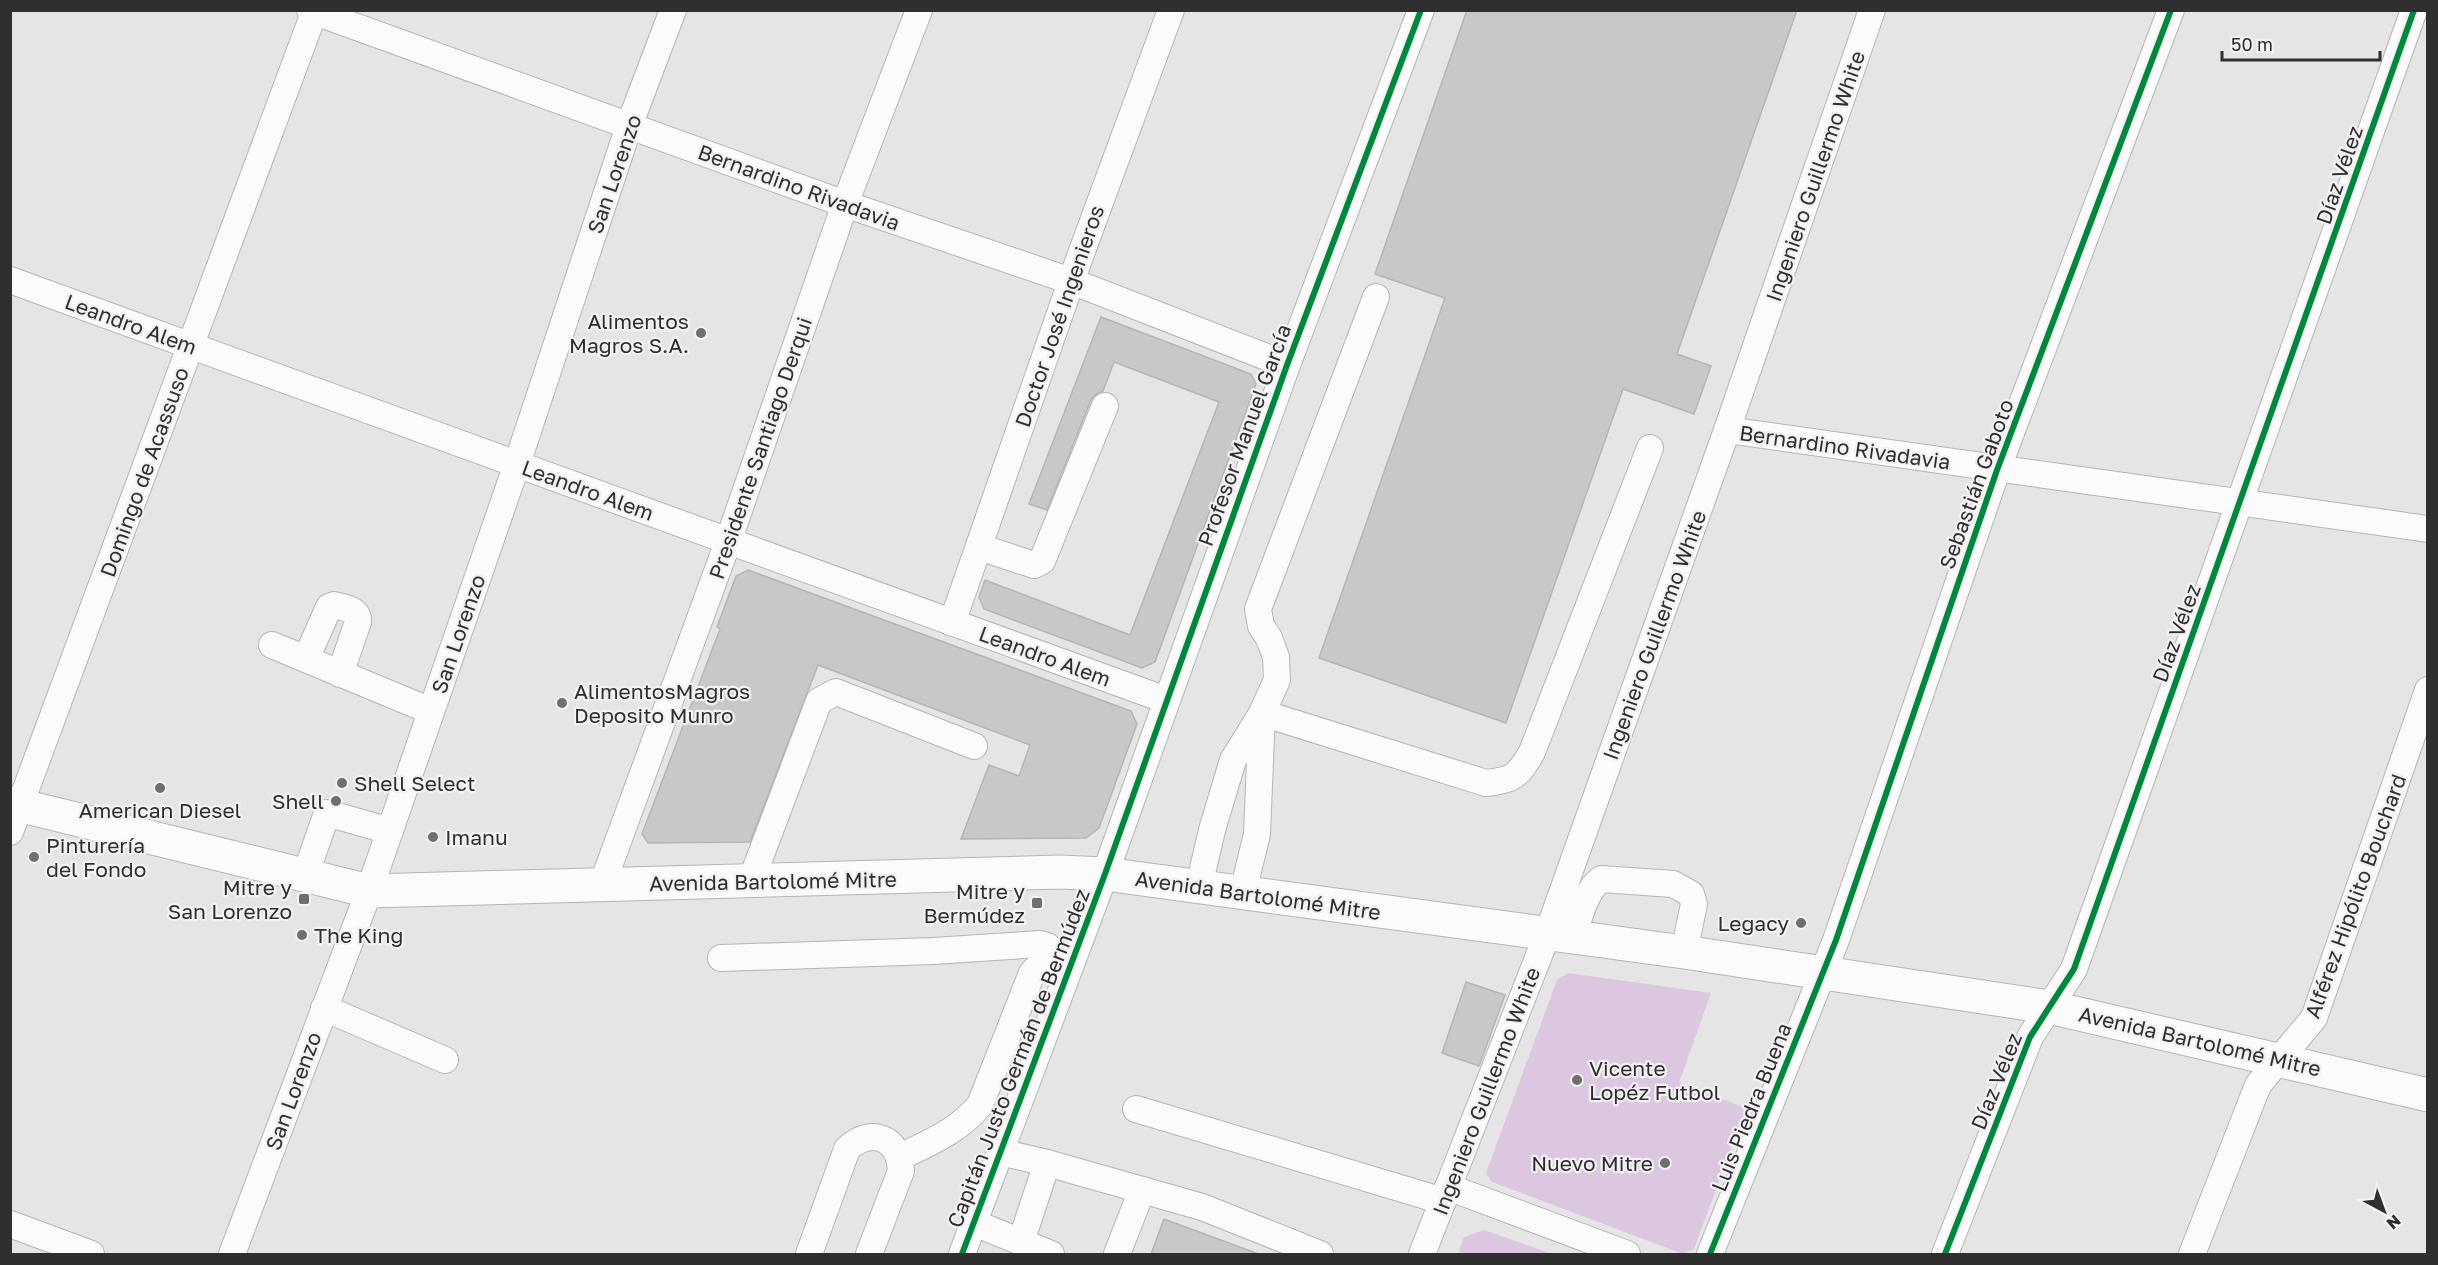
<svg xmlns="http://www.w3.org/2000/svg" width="2438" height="1265" font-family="'Golos Text',sans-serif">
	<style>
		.green { fill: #dbc8e0 }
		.building { fill: #c9c8c9; stroke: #b5b5b5; stroke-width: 1.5 }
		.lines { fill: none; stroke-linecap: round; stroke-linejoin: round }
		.minor-casing { stroke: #b5b5b5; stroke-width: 28 }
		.major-casing { stroke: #b5b5b5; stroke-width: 35 }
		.minor { stroke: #fbfbfb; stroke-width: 26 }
		.major { stroke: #fbfbfb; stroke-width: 33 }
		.cycleway-casing { stroke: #f3f1f4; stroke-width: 10 }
		.cycleway { stroke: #00873e; stroke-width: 6 }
		.poi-dot { fill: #706f70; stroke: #f3f1f4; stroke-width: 2 }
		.labels { text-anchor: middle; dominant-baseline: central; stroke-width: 4.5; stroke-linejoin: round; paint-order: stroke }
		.street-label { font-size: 21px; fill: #302f30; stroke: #f3f1f4 }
		.poi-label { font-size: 21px; fill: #302f30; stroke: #f3f1f4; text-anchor: end }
	</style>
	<rect width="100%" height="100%" fill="#e6e5e6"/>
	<g class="green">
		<polygon points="1568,973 1711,993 1679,1083 1746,1108 1694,1249 1683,1254 1492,1182 1486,1173 1557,980"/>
		<polygon points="1484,1230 1552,1254 1458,1254 1464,1237"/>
	</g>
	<g class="building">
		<polygon points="1467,10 1797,10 1677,354 1711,366 1694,414 1623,389 1506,723 1319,658 1445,298 1375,274"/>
		<polygon points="1101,317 1251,374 1256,384 1155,662 1142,668 984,609 979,597 985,580 1130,635 1219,402 1114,362 1103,391 1095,395 1091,400 1047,510 1029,504"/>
		<polygon points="748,570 1131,711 1137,724 1099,828 1086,838 961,839 989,765 1019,776 1030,745 818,665 750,842 648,843 642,834 720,629 717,627 736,576"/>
		<polygon points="1466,982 1505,995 1479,1066 1442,1053"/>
		<polygon points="1164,1219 1256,1253 1256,1254 1151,1254"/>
	</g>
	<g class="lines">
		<g class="minor-casing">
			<g id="minor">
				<polyline points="310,10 845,204 1071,281 1287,365"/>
				<polyline points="10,280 1166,700"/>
				<polyline points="1727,430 2428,529"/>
				<polyline points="979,547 1034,565 1042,561 1105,406"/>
				<polyline points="952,623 1078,262 1171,10"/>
				<polyline points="272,645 431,711"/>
				<path d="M 306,659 L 329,607 L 334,605 C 345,608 359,609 358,622 L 340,674"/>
				<polyline points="10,832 315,10"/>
				<polyline points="305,876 327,813 390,831"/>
				<polyline points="751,881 819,701 836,692 974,746"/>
				<polyline points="602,885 728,542 845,204 919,10"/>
				<path d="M 1199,886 L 1212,830 L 1233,760 L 1262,713 L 1486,783 C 1514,780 1518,776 1532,752 L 1650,448"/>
				<polyline points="1243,892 1257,834 1262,713 1277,680 1276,657 1269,638 1261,626 1258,609 1376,297"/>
				<path d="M 1572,939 C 1579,920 1584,892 1601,879 L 1673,884 L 1691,894 L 1694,904 L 1684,952"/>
				<polyline points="721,958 933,951 1040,944 1047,946 1049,961"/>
				<polyline points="324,1008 445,1060"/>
				<polyline points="1136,1109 1443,1201"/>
				<polyline points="1000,1152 1047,1163 1202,1207 1320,1254"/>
				<path d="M 900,1157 C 931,1142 958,1131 980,1105 L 1032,973 L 1041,964 L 1065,959"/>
				<polyline points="1448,1187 1627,1254"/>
				<polyline points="974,1223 1051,1254"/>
				<polyline points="10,1224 91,1254"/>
				<polyline points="1021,1242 1047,1163"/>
				<polyline points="232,1254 369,891 517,464 629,126 673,10"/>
				<path d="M 809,1254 L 847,1149 C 872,1126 899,1138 901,1171 L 869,1254"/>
				<polyline points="962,1254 1105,874 1287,365 1421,10"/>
				<polyline points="1117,1254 1142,1190"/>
				<polyline points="1422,1254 1547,935 1727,430 1872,10"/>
				<polyline points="1710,1254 1836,940 1997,470 2171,10"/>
				<polyline points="1945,1254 2030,1037 2074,969 2414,10"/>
				<polyline points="2192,1254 2258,1085 2314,1018 2428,690"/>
			</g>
		</g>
		<g class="major-casing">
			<polyline id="major" points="10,803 369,891 1060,872 1105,874 1684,952 2049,1007 2428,1095"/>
		</g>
		<use href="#minor" class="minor"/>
		<use href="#major" class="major"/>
		<g class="cycleway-casing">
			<g id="cycleway">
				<polyline points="962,1254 1105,874 1287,365 1421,10"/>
				<polyline points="1710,1254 1836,940 1997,470 2171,10"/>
				<polyline points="1945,1254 2030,1037 2074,969 2414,10"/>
			</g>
		</g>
		<use href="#cycleway" class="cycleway"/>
	</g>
	<g class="poi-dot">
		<circle cx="701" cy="333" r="6"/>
		<circle cx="562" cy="703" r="6"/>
		<circle cx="342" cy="783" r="6"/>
		<circle cx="160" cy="788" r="6"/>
		<circle cx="336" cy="801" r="6"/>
		<circle cx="433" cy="837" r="6"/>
		<circle cx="34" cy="857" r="6"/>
		<rect x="298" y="893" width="12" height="12" rx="3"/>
		<rect x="1031" y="897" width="12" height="12" rx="3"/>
		<circle cx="1801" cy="923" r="6"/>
		<circle cx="302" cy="935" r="6"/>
		<circle cx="1577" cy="1080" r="6"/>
		<circle cx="1665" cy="1163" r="6"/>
	</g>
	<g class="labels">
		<g class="street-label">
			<text transform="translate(614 174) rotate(-71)">San Lorenzo</text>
			<text transform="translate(2339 175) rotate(-71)">Díaz Vélez</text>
			<text transform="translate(1815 176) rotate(-71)">Ingeniero Guillermo White</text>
			<text transform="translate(799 187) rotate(20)">Bernardino Rivadavia</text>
			<text transform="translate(1059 316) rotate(-71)">Doctor José Ingenieros</text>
			<text transform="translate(131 324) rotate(20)">Leandro Alem</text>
			<text transform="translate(1244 435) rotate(-70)">Profesor Manuel García</text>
			<text transform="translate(1845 447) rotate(8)">Bernardino Rivadavia</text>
			<text transform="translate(760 448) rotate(-71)">Presidente Santiago Derqui</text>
			<text transform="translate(144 472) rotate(-70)">Domingo de Acassuso</text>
			<text transform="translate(1976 484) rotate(-70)">Sebastián Gaboto</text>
			<text transform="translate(588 490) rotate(20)">Leandro Alem</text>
			<text transform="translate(2176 633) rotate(-70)">Díaz Vélez</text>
			<text transform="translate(458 634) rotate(-71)">San Lorenzo</text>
			<text transform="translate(1654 635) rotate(-70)">Ingeniero Guillermo White</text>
			<text transform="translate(1045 656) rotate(20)">Leandro Alem</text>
			<text transform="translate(773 881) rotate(-1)">Avenida Bartolomé Mitre</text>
			<text transform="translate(1258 895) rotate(8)">Avenida Bartolomé Mitre</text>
			<text transform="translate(2355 896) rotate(-70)">Alférez Hipólito Bouchard</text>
			<text transform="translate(2200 1041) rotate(13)">Avenida Bartolomé Mitre</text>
			<text transform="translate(1018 1058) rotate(-69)">Capitán Justo Germán de Bermúdez</text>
			<text transform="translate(1996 1081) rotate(-68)">Díaz Vélez</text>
			<text transform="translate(293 1091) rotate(-70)">San Lorenzo</text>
			<text transform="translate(1486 1091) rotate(-69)">Ingeniero Guillermo White</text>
			<text transform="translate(1751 1107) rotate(-68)">Luis Piedra Buena</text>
		</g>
		<g class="poi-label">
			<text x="689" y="321">Alimentos<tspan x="689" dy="24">Magros S.A.</tspan></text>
			<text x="574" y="691" text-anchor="start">AlimentosMagros<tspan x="574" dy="24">Deposito Munro</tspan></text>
			<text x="354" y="783" text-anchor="start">Shell Select</text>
			<text x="324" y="801">Shell</text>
			<text x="160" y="810" text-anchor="middle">American Diesel</text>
			<text x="445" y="837" text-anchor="start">Imanu</text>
			<text x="46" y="845" text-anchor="start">Pinturería<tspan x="46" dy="24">del Fondo</tspan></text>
			<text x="292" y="887">Mitre y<tspan x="292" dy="24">San Lorenzo</tspan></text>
			<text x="1025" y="891">Mitre y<tspan x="1025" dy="24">Bermúdez</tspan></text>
			<text x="1789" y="923">Legacy</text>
			<text x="314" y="935" text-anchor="start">The King</text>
			<text x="1589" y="1068" text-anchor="start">Vicente<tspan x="1589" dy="24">Lopéz Futbol</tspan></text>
			<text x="1653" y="1163">Nuevo Mitre</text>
		</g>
	</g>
	<rect width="2438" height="1265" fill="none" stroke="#302f30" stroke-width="24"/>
	<g transform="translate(2384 1211) rotate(139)" stroke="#f3f1f4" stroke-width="4.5" paint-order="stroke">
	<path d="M0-4.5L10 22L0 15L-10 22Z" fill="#302f30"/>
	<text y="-9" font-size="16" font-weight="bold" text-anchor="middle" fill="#302f30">N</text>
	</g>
	<path d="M2222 51v9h158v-9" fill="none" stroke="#302f30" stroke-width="3"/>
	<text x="2231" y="51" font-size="18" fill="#302f30" stroke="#f3f1f4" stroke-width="4.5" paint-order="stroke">50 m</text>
</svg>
